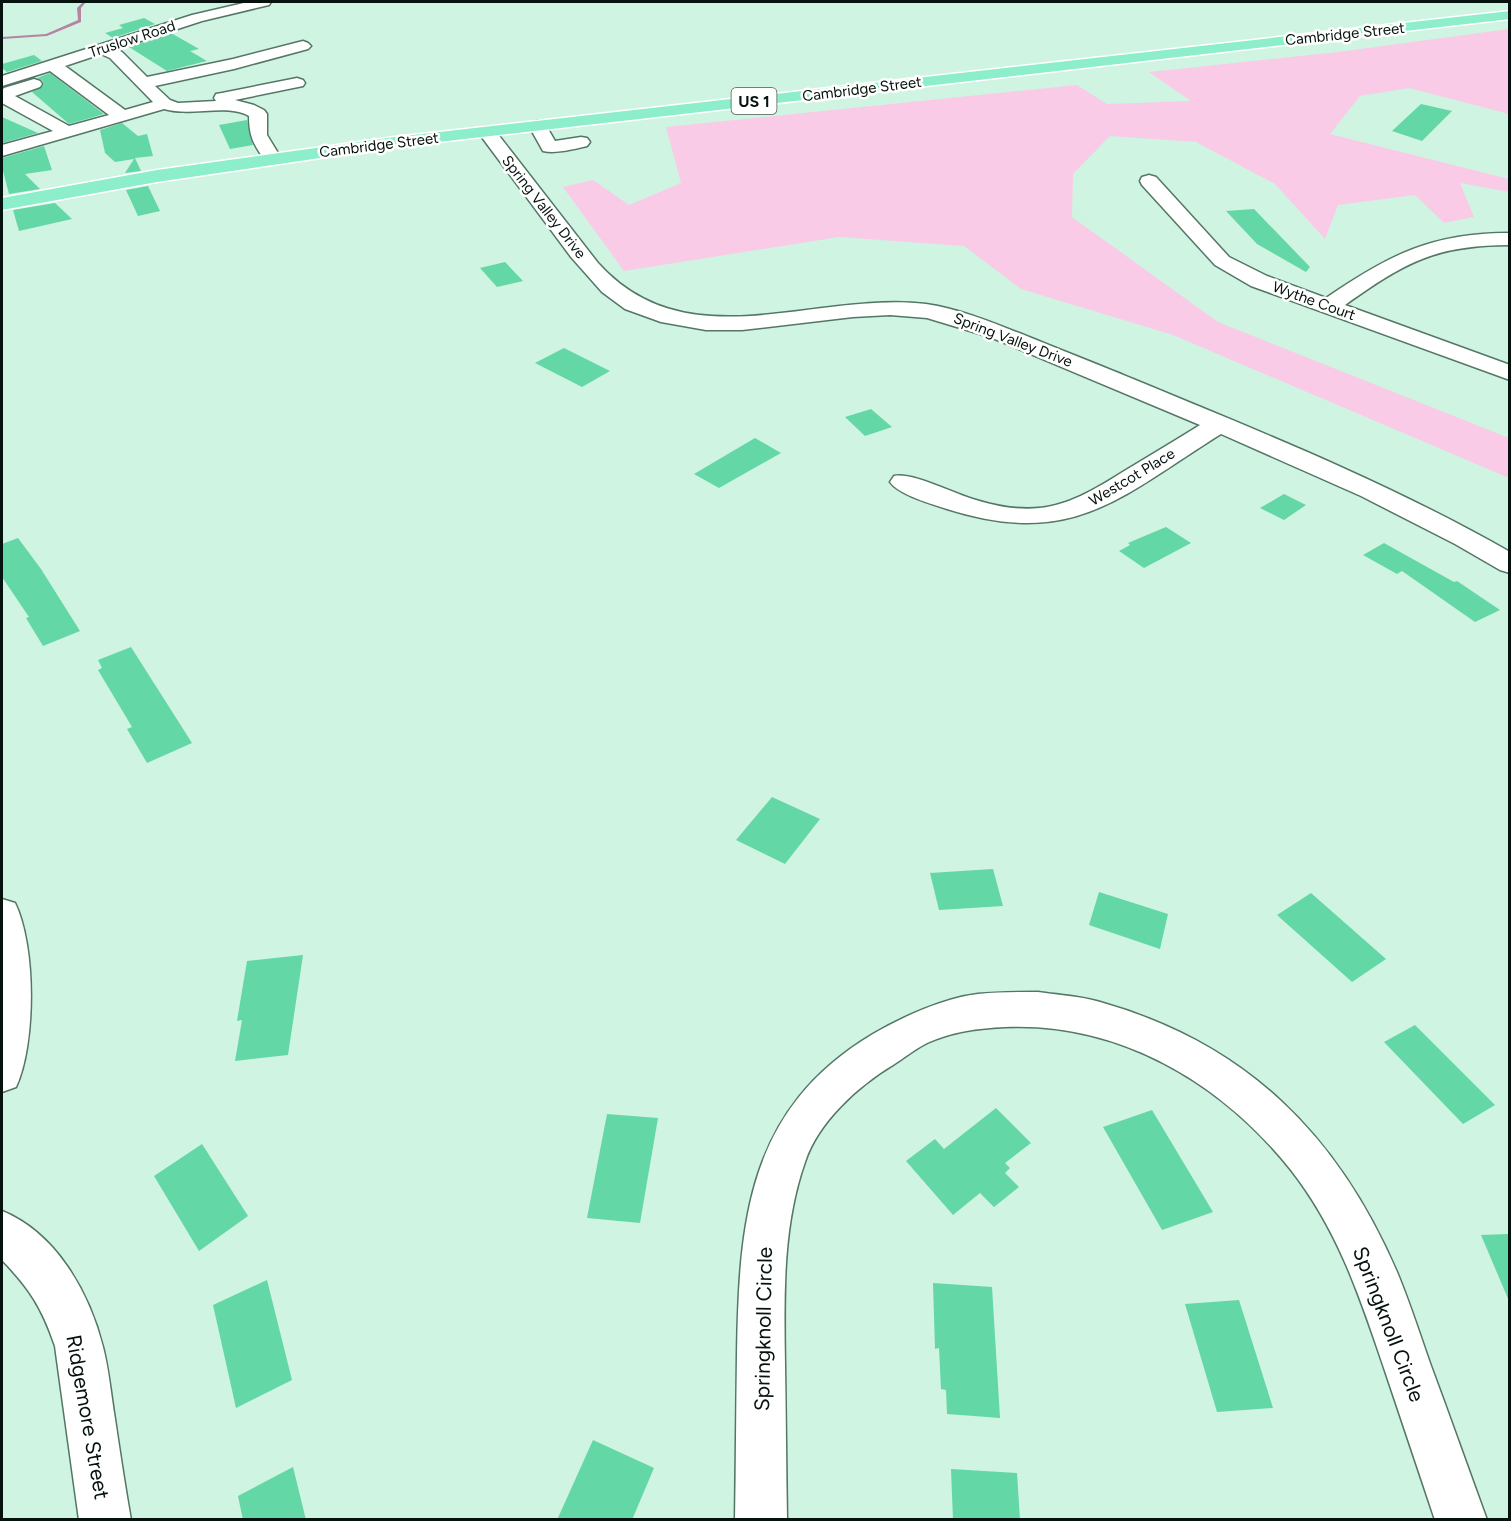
<svg xmlns="http://www.w3.org/2000/svg" width="1511" height="1521" font-family="Figtree,sans-serif">
	<style>
		.green { fill: #facbe7 }
		.lines { fill: none; stroke-linecap: round; stroke-linejoin: round }
		.stream { fill: #b484a2; fill-rule: evenodd }
		.building { fill: #64d7a6 }
		.minor-casing { stroke: #547666; stroke-width: 3 }
		.major-casing { stroke: #fff; stroke-width: 3 }
		.minor { fill: #fff; fill-rule: evenodd }
		.major { fill: #8ceeca; fill-rule: evenodd }
		.labels { text-anchor: middle; dominant-baseline: central; stroke-width: 5; stroke-linejoin: round; paint-order: stroke }
		.far-street-label { font-size: 15px; fill: #06120d; stroke: #fff }
		.shield { fill: #fff; stroke: #515956; stroke-width: 1.5 }
		.shield-label { font-size: 16px; font-weight: bold; fill: #06120d }
		.near-street-label { font-size: 21px; fill: #06120d; stroke: #fff }
	</style>
	<rect width="100%" height="100%" fill="#cff4e1"/>
	<polygon class="green" points="1509,29 1509,114 1409,88 1360,96 1330,134 1509,179 1509,192 1460,183 1474,217 1444,223 1415,195 1338,205 1325,239 1275,184 1196,142 1110,136 1073,174 1072,217 1218,322 1509,438 1509,478 1173,335 1021,289 964,246 839,237 624,271 563,187 593,180 629,205 681,183 666,127 1077,85 1107,104 1191,101 1149,72 1338,52"/>
	<g class="lines">
		<polygon class="stream" points="83,2 86,2 81,8 81,22 47,36 2,39 2,37 46,34 78,20 77,8"/>
	</g>
	<g class="building">
		<polygon points="144,18 155,24 113,38 105,33 123,28 119,25"/>
		<polygon points="171,33 199,49 190,51 207,61 167,71 129,47"/>
		<polygon points="34,55 42,61 7,72 2,68 2,64"/>
		<polygon points="50,73 104,114 69,124 32,92 44,85 42,80 37,78"/>
		<polygon points="1421,104 1452,111 1422,141 1392,131"/>
		<polygon points="2,117 38,133 2,143"/>
		<polygon points="247,120 253,145 230,149 219,125"/>
		<polygon points="122,123 138,136 147,134 153,156 135,158 141,171 125,173 134,159 115,162 105,153 100,130"/>
		<polygon points="44,146 52,170 25,174 40,189 9,194 2,167 2,158"/>
		<polygon points="148,186 160,211 138,216 126,190"/>
		<polygon points="55,203 72,219 19,231 13,210"/>
		<polygon points="1254,209 1310,267 1306,272 1257,244 1226,211"/>
		<polygon points="505,262 523,281 497,287 480,268"/>
		<polygon points="564,348 610,371 582,387 535,363"/>
		<polygon points="871,409 892,427 865,436 845,417"/>
		<polygon points="755,438 781,453 719,488 694,474"/>
		<polygon points="1284,494 1306,505 1284,520 1260,508"/>
		<polygon points="1166,527 1191,543 1144,568 1119,551 1130,545 1128,543"/>
		<polygon points="18,538 41,569 80,631 43,646 26,618 29,617 2,577 2,544"/>
		<polygon points="1384,543 1454,582 1457,581 1500,610 1475,622 1402,571 1397,574 1363,555"/>
		<polygon points="131,647 192,743 147,763 127,729 132,727 98,670 102,668 98,660"/>
		<polygon points="772,797 820,819 785,864 736,840"/>
		<polygon points="993,869 1003,906 939,910 930,873"/>
		<polygon points="1099,892 1168,914 1160,949 1089,925"/>
		<polygon points="1311,893 1386,959 1352,982 1277,915"/>
		<polygon points="303,955 288,1055 235,1061 242,1020 237,1021 247,961"/>
		<polygon points="1415,1025 1495,1105 1463,1124 1384,1042"/>
		<polygon points="996,1108 1031,1143 1005,1163 1010,1168 1005,1173 1019,1187 994,1207 980,1193 953,1215 906,1161 935,1139 944,1149"/>
		<polygon points="1152,1110 1213,1212 1162,1230 1103,1127"/>
		<polygon points="607,1114 658,1118 640,1223 587,1218"/>
		<polygon points="202,1144 248,1216 199,1251 154,1176"/>
		<polygon points="1509,1234 1509,1301 1481,1235"/>
		<polygon points="267,1280 292,1380 236,1408 213,1305"/>
		<polygon points="933,1283 992,1287 1000,1418 947,1414 946,1390 941,1389 939,1348 935,1349"/>
		<polygon points="1239,1300 1273,1408 1217,1412 1185,1304"/>
		<polygon points="593,1440 654,1468 632,1520 557,1520"/>
		<polygon points="293,1467 306,1520 243,1520 238,1496"/>
		<polygon points="951,1469 1017,1473 1020,1520 953,1520"/>
	</g>
	<g class="lines">
		<g class="minor-casing">
			<g id="minor">
				<path d="M 248,2 L 271,2 L 269,5 L 202,21 L 116,49 L 122,52 L 147,77 L 233,59 L 303,41 L 308,43 L 311,46 L 308,49 L 234,69 L 155,86 L 170,100 L 178,103 L 216,101 L 214,98 L 216,94 L 222,93 L 297,78 L 303,80 L 305,83 L 303,86 L 235,100 L 254,105 L 264,110 L 267,114 L 267,135 L 281,158 L 278,162 L 266,162 C 254,145 249,137 249,116 C 228,103 192,117 164,109 L 2,156 L 2,145 L 53,131 L 2,103 L 2,90 L 4,88 L 34,79 L 40,81 L 42,84 L 40,87 L 15,96 L 69,126 L 109,115 L 50,71 L 2,86 L 2,76 L 192,15 ZM 101,54 L 110,58 L 153,102 L 125,110 L 65,66 Z"/>
				<path d="M 538,121 L 544,122 L 555,141 L 581,137 L 587,138 L 590,142 L 587,146 C 574,149 556,154 543,151 L 529,126 L 532,122 Z"/>
				<path d="M 487,127 L 493,128 L 598,263 C 687,362 813,291 926,304 C 961,309 996,324 1029,337 C 1058,349 1087,360 1116,372 C 1249,427 1384,480 1510,552 L 1510,573 L 1500,570 L 1455,544 L 1361,496 L 1221,434 C 1120,497 1074,549 947,509 C 932,504 899,495 890,482 L 894,476 C 913,472 954,494 976,500 C 1041,520 1072,504 1126,470 C 1151,455 1176,440 1200,425 L 990,337 L 927,318 L 890,315 L 853,317 L 742,330 L 706,330 L 661,322 L 625,309 L 602,292 L 571,257 L 478,132 L 481,128 Z"/>
				<path d="M 1149,175 L 1156,177 L 1229,257 L 1267,276 L 1326,298 C 1389,255 1431,233 1510,233 L 1510,245 C 1435,245 1404,263 1345,305 L 1510,365 L 1510,380 L 1251,286 L 1215,265 L 1142,185 L 1140,181 L 1142,177 Z"/>
				<path d="M 2,899 L 15,903 C 36,946 36,1044 16,1087 L 2,1092 Z"/>
				<path d="M 1038,992 C 1058,995 1080,996 1100,1002 C 1246,1043 1338,1135 1397,1272 C 1410,1303 1420,1335 1431,1366 C 1450,1417 1468,1468 1487,1520 L 1435,1520 C 1418,1469 1401,1418 1384,1368 C 1360,1297 1338,1230 1291,1170 C 1221,1082 1119,1022 1005,1027 C 979,1028 951,1032 927,1043 C 915,1049 904,1058 893,1065 C 858,1086 818,1122 805,1162 C 782,1227 784,1298 785,1366 C 786,1417 786,1468 787,1520 L 735,1520 C 736,1465 736,1410 737,1355 C 739,1222 747,1109 873,1034 C 902,1017 944,998 978,994 C 998,992 1018,992 1038,992 Z"/>
				<path d="M 2,1211 C 56,1233 89,1292 103,1347 C 109,1370 111,1395 115,1419 C 120,1453 125,1486 131,1520 L 79,1520 L 55,1346 C 42,1308 30,1289 2,1260 Z"/>
			</g>
		</g>
		<g class="major-casing">
			<polygon id="major" points="1510,11 1510,19 395,147 157,182 2,210 2,198 157,170 395,137"/>
		</g>
		<use href="#minor" class="minor"/>
		<use href="#major" class="major"/>
	</g>
	<g class="labels">
		<g class="far-street-label">
			<text transform="translate(1345 34) rotate(-6)">Cambridge Street</text>
			<text transform="translate(132 39) rotate(-18)">Truslow Road</text>
			<text transform="translate(862 89) rotate(-7)">Cambridge Street</text>
			<text transform="translate(379 145) rotate(-7)">Cambridge Street</text>
			<text transform="translate(544 207) rotate(52)">Spring Valley Drive</text>
			<text transform="translate(1314 301) rotate(20)">Wythe Court</text>
			<text transform="translate(1013 340) rotate(21)">Spring Valley Drive</text>
			<text transform="translate(1132 477) rotate(-31)">Westcot Place</text>
		</g>
		<rect class="shield" x="731.5" y="88" width="45" height="26" rx="4.5"/>
		<g class="shield-label">
			<text x="754" y="101">US 1</text>
		</g>
		<g class="near-street-label">
			<text transform="translate(1389 1324) rotate(69)">Springknoll Circle</text>
			<text transform="translate(763 1329) rotate(-89)">Springknoll Circle</text>
			<text transform="translate(88 1417) rotate(80)">Ridgemore Street</text>
		</g>
	</g>
	<rect width="1511" height="1521" fill="none" stroke="#06120d" stroke-width="6"/>
</svg>
